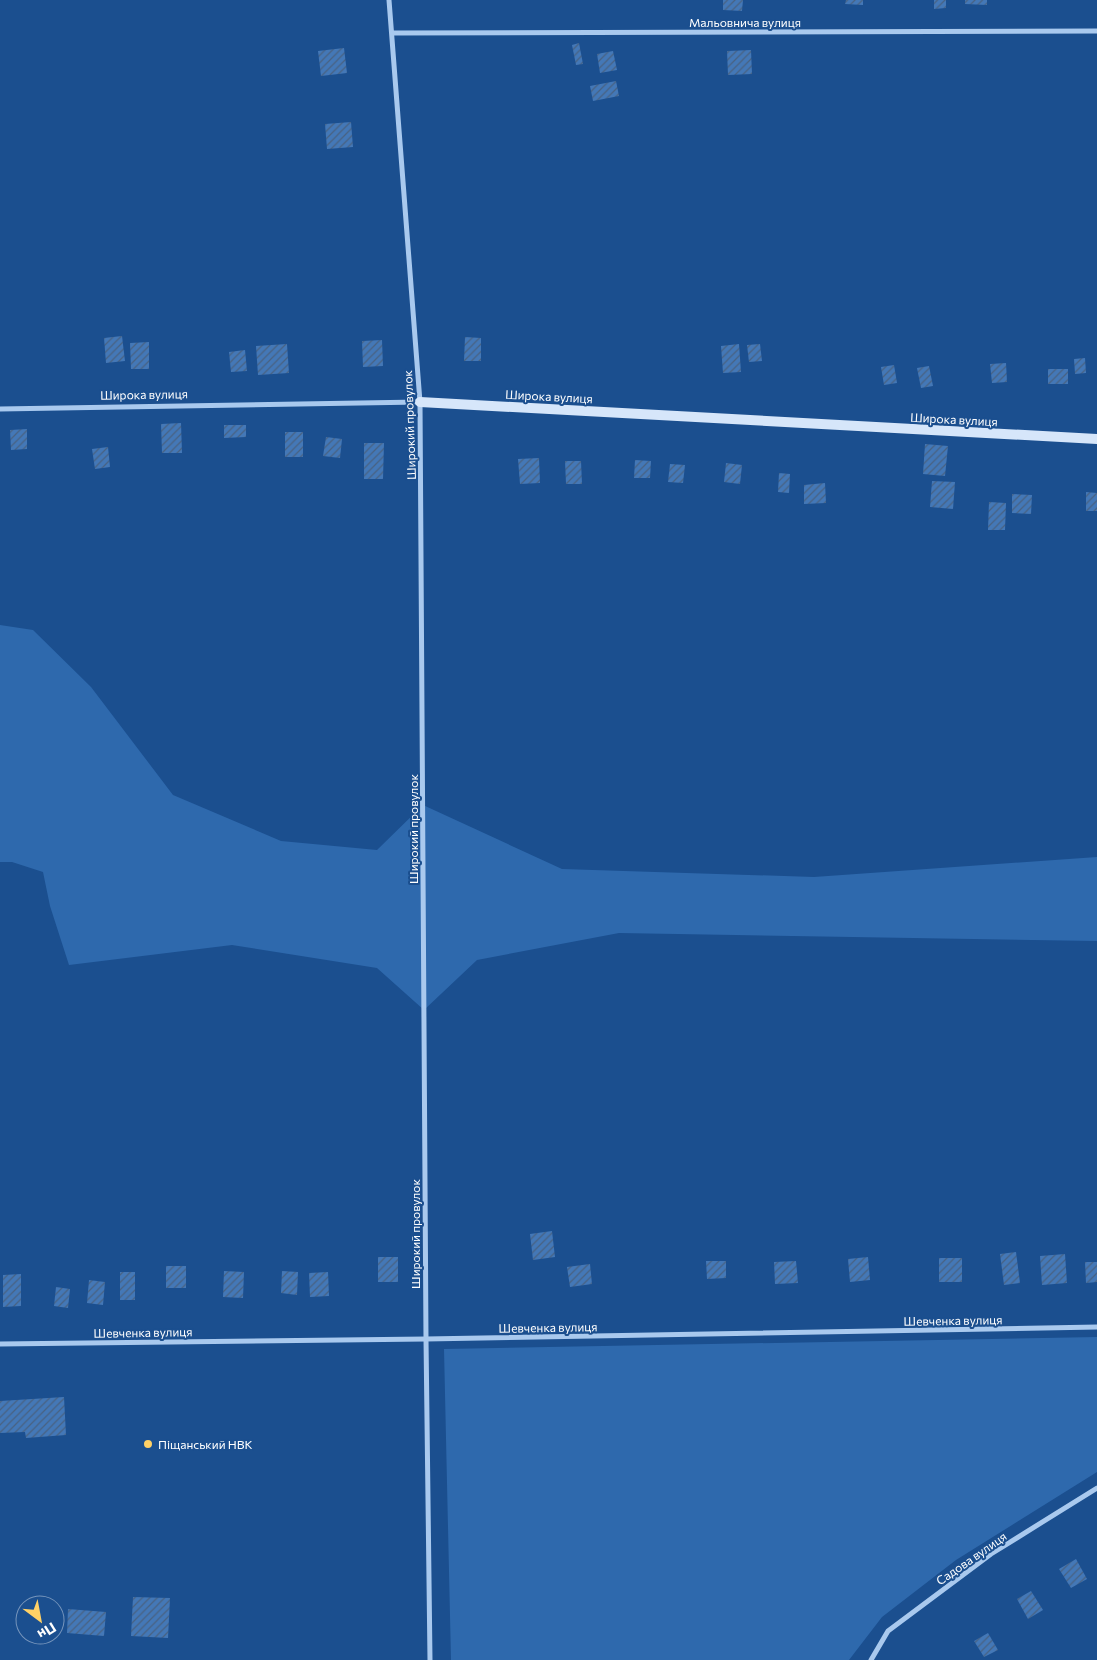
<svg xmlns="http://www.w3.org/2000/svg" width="1097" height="1660" font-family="Commissioner,sans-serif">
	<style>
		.grass { fill: #2e69ad }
		.building { fill: url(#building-hatch) }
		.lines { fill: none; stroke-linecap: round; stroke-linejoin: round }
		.street { stroke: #a9c9ee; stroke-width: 5 }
		.secondary { stroke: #d6e6fa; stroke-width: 10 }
		.poi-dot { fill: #ffd166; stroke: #1b4f8f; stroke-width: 2 }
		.labels { text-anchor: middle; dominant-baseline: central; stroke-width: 4; stroke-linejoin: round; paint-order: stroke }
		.street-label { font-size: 12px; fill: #fff; stroke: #1b4f8f }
		.poi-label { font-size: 12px; fill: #fff; stroke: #1b4f8f; text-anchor: start }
	</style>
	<defs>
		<pattern id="building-hatch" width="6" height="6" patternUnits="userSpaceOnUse" patternTransform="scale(1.25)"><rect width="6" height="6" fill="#4478b7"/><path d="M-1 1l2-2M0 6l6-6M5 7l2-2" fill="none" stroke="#486282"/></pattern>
	</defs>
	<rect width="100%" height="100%" fill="#1b4f8f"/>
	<g class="grass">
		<polygon points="0,625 33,630 91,687 173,795 281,841 377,850 423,805 562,869 814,877 1097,857 1097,941 619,933 477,960 424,1010 377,968 232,945 69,965 50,906 43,872 12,862 0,862"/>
		<polygon points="1097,1337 1097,1472 956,1560 882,1617 849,1660 451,1660 444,1349"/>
	</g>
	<g class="building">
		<polygon points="723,0 743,0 742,11 723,10"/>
		<polygon points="846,0 863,0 863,5 845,4"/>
		<polygon points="934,0 946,0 946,8 934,9"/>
		<polygon points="965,0 987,0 987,5 965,4"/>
		<polygon points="579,43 583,64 576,65 572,45"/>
		<polygon points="344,48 347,73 321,76 318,51"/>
		<polygon points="751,50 752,74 728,75 727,51"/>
		<polygon points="613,51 617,70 600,73 597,54"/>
		<polygon points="616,81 619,96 593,101 590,86"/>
		<polygon points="351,122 353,147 327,149 325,124"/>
		<polygon points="122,336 125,361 106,363 104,338"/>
		<polygon points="465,337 481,338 481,361 464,361"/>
		<polygon points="382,340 383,366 363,367 362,341"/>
		<polygon points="149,342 149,369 131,369 130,343"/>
		<polygon points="287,344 289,373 258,375 256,346"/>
		<polygon points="739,344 741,372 723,373 721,346"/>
		<polygon points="760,344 762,361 749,362 747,345"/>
		<polygon points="245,350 247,371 231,372 229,352"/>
		<polygon points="1085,358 1086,373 1075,374 1074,359"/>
		<polygon points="1006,363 1007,382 992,383 990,364"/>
		<polygon points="894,365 897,383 884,385 881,367"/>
		<polygon points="929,366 933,386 921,388 917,368"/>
		<rect x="1048" y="369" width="20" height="15"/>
		<polygon points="181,423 182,453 162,453 161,424"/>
		<polygon points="224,425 246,425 246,437 224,438"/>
		<polygon points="27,429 27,449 11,450 10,430"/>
		<rect x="285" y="432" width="18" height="25"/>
		<polygon points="326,437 342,439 340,458 323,456"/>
		<polygon points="364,443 384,443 383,479 364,479"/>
		<polygon points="925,444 948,446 945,476 923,474"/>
		<polygon points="108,447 110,467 95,469 92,449"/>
		<polygon points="539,458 540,483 520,484 518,459"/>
		<polygon points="635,460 651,461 650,478 634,478"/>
		<polygon points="565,461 581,461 582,484 566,484"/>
		<polygon points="726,463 742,465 740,484 724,482"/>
		<polygon points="670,464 685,465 683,483 668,482"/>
		<polygon points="779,473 790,474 789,493 778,492"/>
		<polygon points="932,481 955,482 953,509 930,507"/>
		<polygon points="825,483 826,503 804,504 804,485"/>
		<polygon points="1086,492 1097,493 1097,511 1086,511"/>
		<polygon points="1012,494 1032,495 1031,514 1012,513"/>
		<polygon points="989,502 1006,503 1005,530 988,530"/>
		<polygon points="552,1231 555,1257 533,1260 530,1234"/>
		<polygon points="1016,1252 1020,1283 1004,1285 1000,1254"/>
		<polygon points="1065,1254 1067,1283 1042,1285 1040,1256"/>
		<rect x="378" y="1257" width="20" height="25"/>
		<polygon points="868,1257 870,1280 850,1282 848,1259"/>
		<rect x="939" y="1258" width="23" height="24"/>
		<polygon points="706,1261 726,1261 726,1278 707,1279"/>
		<polygon points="796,1261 798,1283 775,1284 774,1262"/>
		<polygon points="1085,1262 1097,1262 1097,1282 1086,1283"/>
		<polygon points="590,1264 592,1284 570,1287 567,1267"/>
		<rect x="166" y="1266" width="20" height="22"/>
		<polygon points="224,1271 244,1272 243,1298 223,1297"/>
		<polygon points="282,1271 298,1272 297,1295 281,1293"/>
		<rect x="120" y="1272" width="15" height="28"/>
		<polygon points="328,1272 329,1296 310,1297 309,1273"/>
		<polygon points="21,1274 21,1306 3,1307 3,1275"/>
		<polygon points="89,1280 105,1282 103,1305 87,1303"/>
		<polygon points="56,1287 70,1289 68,1308 54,1306"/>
		<polygon points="64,1397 66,1435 26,1438 25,1432 0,1433 0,1401"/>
		<polygon points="1076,1559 1087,1579 1071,1588 1059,1569"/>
		<polygon points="1031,1591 1043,1610 1028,1619 1017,1599"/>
		<polygon points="133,1597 170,1598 168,1638 131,1636"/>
		<polygon points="68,1609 106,1612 104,1636 67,1633"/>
		<polygon points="988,1633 998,1650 984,1657 974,1641"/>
	</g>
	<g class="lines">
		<g class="street">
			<polyline points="389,0 420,402 426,1339 430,1660"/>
			<polyline points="393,33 1097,31"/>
			<polyline points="0,409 420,402"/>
			<polyline points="0,1344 426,1339 1097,1327"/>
			<polyline points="871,1660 888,1631 991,1554 1097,1488"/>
		</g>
		<polyline class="secondary" points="420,402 1097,439"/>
	</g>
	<circle class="poi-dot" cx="148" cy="1444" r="5"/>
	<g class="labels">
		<g class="street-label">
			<text x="745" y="22">Мальовнича вулиця</text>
			<text transform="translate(144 394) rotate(-1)">Широка вулиця</text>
			<text transform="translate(549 396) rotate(3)">Широка вулиця</text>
			<text transform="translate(954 419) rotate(3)">Широка вулиця</text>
			<text transform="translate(409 425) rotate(-92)">Широкий провулок</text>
			<text transform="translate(413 829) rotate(-90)">Широкий провулок</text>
			<text transform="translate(415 1234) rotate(-90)">Широкий провулок</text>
			<text transform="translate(953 1320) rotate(-1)">Шевченка вулиця</text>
			<text transform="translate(548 1327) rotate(-1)">Шевченка вулиця</text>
			<text transform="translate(143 1332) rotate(-1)">Шевченка вулиця</text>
			<text transform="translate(971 1558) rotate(-35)">Садова вулиця</text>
		</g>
		<g class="poi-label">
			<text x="158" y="1444">Піщанський НВК</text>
		</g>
	</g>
	<g transform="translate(40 1620) rotate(148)"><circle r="24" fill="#1b4f8f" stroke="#7695bc"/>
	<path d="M0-4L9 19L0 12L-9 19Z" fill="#ffd166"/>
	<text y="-8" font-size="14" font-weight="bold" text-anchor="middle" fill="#ffffff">Пн</text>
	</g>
</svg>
